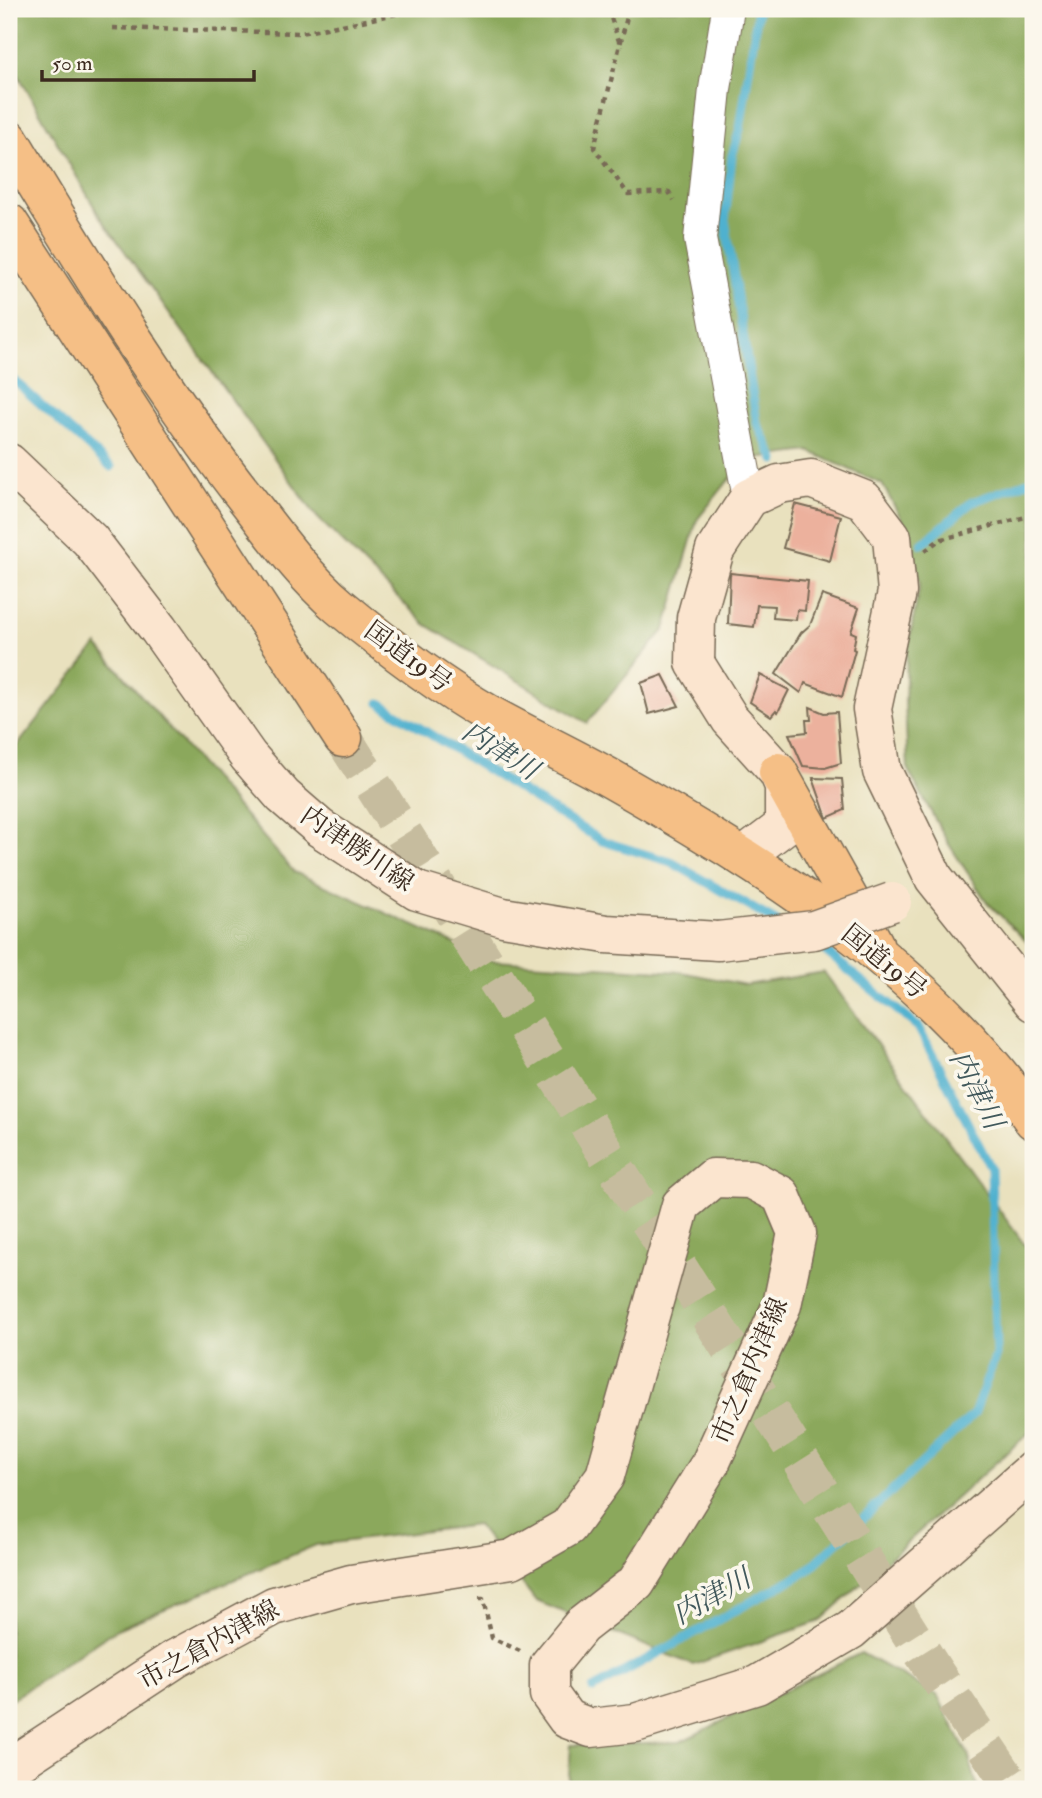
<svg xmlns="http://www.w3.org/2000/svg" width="1042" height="1798" font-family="'IM FELL Double Pica','Noto Serif JP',serif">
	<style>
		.forest { fill: #8ba85b; stroke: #63693c; stroke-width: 2 }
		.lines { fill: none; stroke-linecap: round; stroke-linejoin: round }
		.stream { stroke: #50b1cf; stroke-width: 9 }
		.building { fill: #ecb19d }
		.highway-tunnel { stroke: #c6bc9e; stroke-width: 38; stroke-dasharray: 38 19; stroke-linecap: butt }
		.street-casing { stroke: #786a56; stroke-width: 34 }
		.secondary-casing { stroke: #786a56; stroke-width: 41 }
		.highway-casing { stroke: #786a56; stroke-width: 41 }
		.path { stroke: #786a56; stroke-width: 4.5; stroke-dasharray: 5 5; stroke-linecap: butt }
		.street { stroke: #fff; stroke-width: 32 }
		.secondary { stroke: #fbe5cf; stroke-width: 38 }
		.highway { stroke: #f5bf86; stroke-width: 38 }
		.secondary-bridge-casing { stroke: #786a56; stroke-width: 41; stroke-linecap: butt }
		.secondary-bridge { stroke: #fbe5cf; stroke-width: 38 }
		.labels { text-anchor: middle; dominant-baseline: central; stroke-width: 7; stroke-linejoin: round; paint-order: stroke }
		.street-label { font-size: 26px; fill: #3b2a1e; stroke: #fbf7ec }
		.water-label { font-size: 28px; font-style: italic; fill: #42595c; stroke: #fbf7ec }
	</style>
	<rect width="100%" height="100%" fill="#fbf7ec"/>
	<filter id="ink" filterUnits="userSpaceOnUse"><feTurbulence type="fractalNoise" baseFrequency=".0143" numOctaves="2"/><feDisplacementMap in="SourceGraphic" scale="14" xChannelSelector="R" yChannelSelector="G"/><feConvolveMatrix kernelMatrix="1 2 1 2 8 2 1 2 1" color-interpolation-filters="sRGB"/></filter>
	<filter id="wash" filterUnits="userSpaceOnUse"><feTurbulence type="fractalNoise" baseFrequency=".00686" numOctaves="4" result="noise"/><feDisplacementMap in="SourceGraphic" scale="28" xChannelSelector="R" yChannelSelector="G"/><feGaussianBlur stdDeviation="1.57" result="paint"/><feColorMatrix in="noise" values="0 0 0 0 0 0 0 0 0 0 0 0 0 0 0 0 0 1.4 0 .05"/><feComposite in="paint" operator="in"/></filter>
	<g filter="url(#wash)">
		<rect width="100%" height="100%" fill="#e9e1be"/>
		<g class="forest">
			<polygon points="9,9 1033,9 1033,948 987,902 948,843 908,770 905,701 907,653 920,584 906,527 882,484 809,451 755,458 728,481 697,520 665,629 587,723 425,624 317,517 100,217 9,59"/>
			<polygon points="97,645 294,872 493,961 681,972 746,985 824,972 1033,1256 1033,1429 820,1621 693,1665 536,1601 477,1525 316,1545 117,1629 9,1701 9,756"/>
			<polygon points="861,1653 937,1695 968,1754 978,1789 568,1789 571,1745 680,1742"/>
		</g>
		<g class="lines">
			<g class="stream">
				<polyline points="758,9 740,129 732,156 725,220 757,423 775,460"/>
				<polyline points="9,376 111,467"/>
				<polyline points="922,544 972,502 1033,480"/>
				<polyline points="380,703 602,841 671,862 777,922"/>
				<polyline points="593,1689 807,1571 974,1414 996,1355 991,1168 918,1027 814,942"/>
			</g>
		</g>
		<g id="blocks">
			<g class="building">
				<polygon points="795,504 841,516 830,561 783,548"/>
				<polygon points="730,573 808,581 805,611 797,610 796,620 773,618 774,606 757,605 754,627 728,624"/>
				<polygon points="822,595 859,608 851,632 856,634 853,649 855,650 842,697 805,683 801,693 776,674 801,633 810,625"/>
				<polygon points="663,675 679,706 649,714 641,683"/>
				<polygon points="760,675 789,690 778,712 776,710 771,716 750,702"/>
				<polygon points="810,707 824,713 837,712 841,763 825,768 803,766 789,734 807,732 806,720 811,720"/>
				<polygon points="813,778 842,779 845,810 827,818"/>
			</g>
		</g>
	</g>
	<g filter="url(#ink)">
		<use href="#blocks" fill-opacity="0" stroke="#786a56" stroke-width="2"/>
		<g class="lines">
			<polyline class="highway-tunnel" points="343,738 936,1674 1014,1789"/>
			<g class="street-casing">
				<polyline id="street" points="728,9 715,89 700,239 749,498"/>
			</g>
			<g class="secondary-casing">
				<g id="secondary">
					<polyline points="9,463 90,540 159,630 248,756 283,796 320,828 417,891 503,917 606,934 718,941"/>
					<polyline points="743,857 784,826 784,786 778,772 730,719 695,663 696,618 715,550 749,498 779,484 811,479 864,500 892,537 897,592 872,709 882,771 934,878 1033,1002"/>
					<polyline points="9,1768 175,1659 274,1606 351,1584 512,1559 568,1527 605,1476 681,1205 713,1178 751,1179 781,1195 797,1233 782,1305 711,1462 636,1583 581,1626 549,1665 549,1694 567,1719 591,1728 635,1723 757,1685 851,1630 1033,1470"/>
				</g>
			</g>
			<g class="highway-casing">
				<g id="highway">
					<path d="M 9,139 C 84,263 159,388 249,502 C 276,537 305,577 339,606 C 387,646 438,685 492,716 C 530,737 570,756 608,777 C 767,867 929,968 1033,1120"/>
					<polyline points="9,223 343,738"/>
					<polyline points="778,772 874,944"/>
				</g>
			</g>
			<g class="path">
				<polyline points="608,9 621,47"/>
				<polyline points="629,9 594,148 628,194 669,192 674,200"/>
				<polyline points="113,28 301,33 422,9"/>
				<polyline points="925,551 939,540 1033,515"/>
				<polyline points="479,1599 483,1599 492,1638 520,1651"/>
			</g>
			<use href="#street" class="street"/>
			<use href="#secondary" class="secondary"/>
			<use href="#highway" class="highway"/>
			<g class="secondary-bridge-casing">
				<polyline id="secondary-bridge" points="718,941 814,930 892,902"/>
			</g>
			<use href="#secondary-bridge" class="secondary-bridge"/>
		</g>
	</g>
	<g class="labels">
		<g class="street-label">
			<text transform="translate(408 657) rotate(36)">国道19号</text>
			<text transform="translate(357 849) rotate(34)">内津勝川線</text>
			<text transform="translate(884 962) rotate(39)">国道19号</text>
			<text transform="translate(750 1371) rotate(-67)">市之倉内津線</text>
			<text transform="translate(209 1645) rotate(-29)">市之倉内津線</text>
		</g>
		<g class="water-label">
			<text transform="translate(500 751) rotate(32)">内津川</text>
			<text transform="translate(976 1090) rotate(63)">内津川</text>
			<text transform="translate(712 1597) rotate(-29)">内津川</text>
		</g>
	</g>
	<rect width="1042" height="1798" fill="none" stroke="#fbf7ec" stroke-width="35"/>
	<path d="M42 70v10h212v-10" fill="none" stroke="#3b2a1e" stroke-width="3.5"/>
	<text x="52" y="70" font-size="21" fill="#3b2a1e" stroke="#fbf7ec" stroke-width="5" paint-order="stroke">50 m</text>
</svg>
